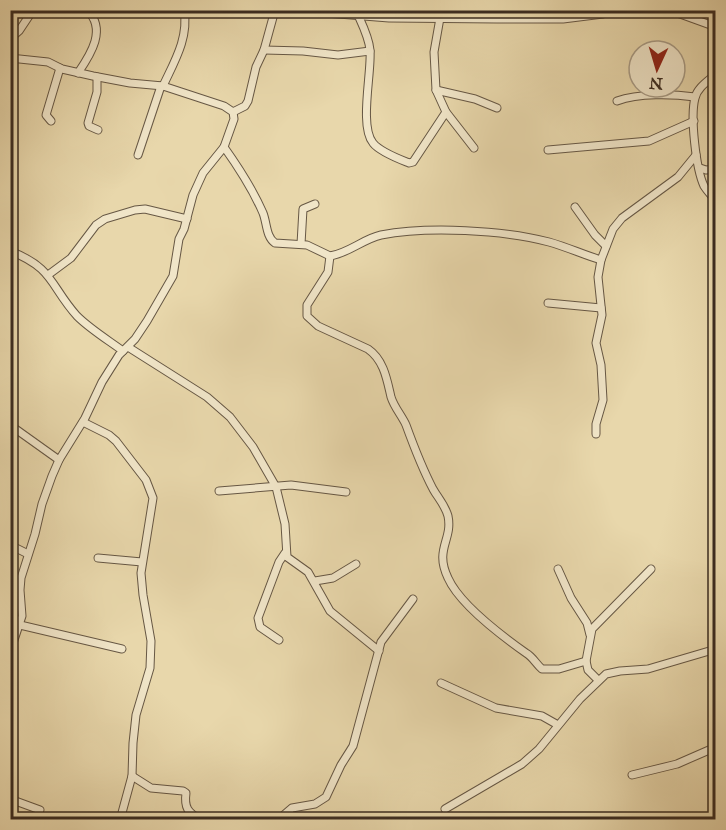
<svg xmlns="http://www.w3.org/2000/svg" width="726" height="830" font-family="'IM FELL Great Primer',serif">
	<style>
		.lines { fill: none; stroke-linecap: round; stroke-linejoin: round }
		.street-casing { stroke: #665744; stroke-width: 9 }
		.street { stroke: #f0e5c8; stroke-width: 7 }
	</style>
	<rect width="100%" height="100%" fill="#e8d7ab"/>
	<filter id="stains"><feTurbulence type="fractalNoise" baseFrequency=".00333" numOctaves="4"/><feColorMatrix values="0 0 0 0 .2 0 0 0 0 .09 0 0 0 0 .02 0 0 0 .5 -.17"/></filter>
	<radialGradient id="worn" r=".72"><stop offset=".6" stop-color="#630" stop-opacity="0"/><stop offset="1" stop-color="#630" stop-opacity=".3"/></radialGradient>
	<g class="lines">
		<g class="street-casing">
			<g id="street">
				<polyline points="311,10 326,13 389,18 497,19 563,19 603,14 618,10"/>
				<polyline points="669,10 716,27"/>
				<path d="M 358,15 C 363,26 369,38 370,50 C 372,71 359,126 373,143 C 380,152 399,159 409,163 L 413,162 L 446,112 L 436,90 L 434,52 L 440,18"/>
				<polyline points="10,39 19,31 33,10"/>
				<polyline points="264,50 303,51 338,55 370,51"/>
				<polyline points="10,58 48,62 62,69 93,76 130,83 163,86 224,106 233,112 234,119 224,147 203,173 193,195 184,229 179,239 173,276 147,321 135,339 119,355 102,382 85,418 59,460 52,476 42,504 35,534 21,578 20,590 22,616 10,652"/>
				<path d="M 78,73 C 91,54 107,29 87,10"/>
				<path d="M 716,74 C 708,81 697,88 695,98 C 690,117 696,169 704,186 C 707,191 712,196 716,201"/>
				<polyline points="97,77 97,92 88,123 89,126 98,130"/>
				<path d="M 163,86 C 174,62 189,38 184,10"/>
				<polyline points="436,90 475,99 497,108"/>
				<path d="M 617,101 C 639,93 672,94 695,97"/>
				<polyline points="233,112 245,106 248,101 256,67 264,50 275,10"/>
				<polyline points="446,112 474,148"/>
				<polyline points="51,121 46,115 60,68"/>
				<path d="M 224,147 C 239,168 253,190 263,213 C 267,223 266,237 275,243 L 307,245 L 330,256 C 349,253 363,239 381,235 C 428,226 503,230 549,242 C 567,247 584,255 601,260"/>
				<polyline points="548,150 649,141 694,121"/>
				<polyline points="138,155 161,86"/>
				<polyline points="700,168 706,170 716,169"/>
				<polyline points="575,207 595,235 606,246"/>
				<polyline points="301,244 303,209 315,204"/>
				<path d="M 10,251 C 54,268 50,286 77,316 C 90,329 108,340 123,351"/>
				<path d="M 330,256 L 328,272 L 307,305 L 307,316 L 318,326 L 368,349 C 384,360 387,380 391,397 C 394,407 402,416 406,425 C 414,447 422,468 433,489 C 438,498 445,505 448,516 C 453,540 434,549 448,578 C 460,605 502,636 526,653 C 533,657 536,664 542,669 L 559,669 L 586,661"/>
				<polyline points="48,275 71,258 96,225 105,219 135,210 145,209 187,219"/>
				<polyline points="548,303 601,308"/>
				<polyline points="128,347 207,397 230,417 253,447 276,487 285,524 287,557 308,572 330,611 379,651"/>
				<polyline points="83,422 109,435 116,441 146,480 153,498 141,573 143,595 151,641 150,668 136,715 133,743 132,776 120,820"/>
				<polyline points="10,425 59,460"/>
				<polyline points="596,434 596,424 603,400 601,365 596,343 602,315 598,277 601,260 613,229 622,218 678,177 696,155"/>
				<polyline points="219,491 291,485 346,492"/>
				<polyline points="10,545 28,554"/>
				<polyline points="98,558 142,562"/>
				<polyline points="558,569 571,598 587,623 590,635"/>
				<polyline points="315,581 333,578 356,564"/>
				<polyline points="20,625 122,649"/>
				<polyline points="279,640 260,627 258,618 279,562 285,553"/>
				<polyline points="598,680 588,670 586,661 592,629 651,569"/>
				<polyline points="441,683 496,708 542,716 558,725"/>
				<polyline points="632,775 677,764 716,747"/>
				<path d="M 132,776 L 151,788 L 183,791 L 186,793 C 184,808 188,812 200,820"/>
				<polyline points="10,799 40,810"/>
				<polyline points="445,809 522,764 539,749 580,699 606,674 620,671 648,669 716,649"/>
				<polyline points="278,820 292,808 315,804 326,797 341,765 353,746 381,642 413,599"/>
			</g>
		</g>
		<use href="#street" class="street"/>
	</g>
	<rect width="726" height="830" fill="none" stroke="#e8d7ab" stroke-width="36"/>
	<rect x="12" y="12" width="702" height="806" fill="none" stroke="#3b2c21" stroke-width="3"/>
	<rect x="18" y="18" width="690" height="794" fill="none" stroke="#3b2c21" stroke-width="1.5"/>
	<g transform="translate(657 69) rotate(184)"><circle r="28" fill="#f0e5c8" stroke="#a89b85" stroke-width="1.5"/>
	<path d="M0-4.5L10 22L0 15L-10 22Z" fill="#8f2418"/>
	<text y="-9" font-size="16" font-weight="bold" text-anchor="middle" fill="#3b2c21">N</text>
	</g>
	<rect width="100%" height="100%" filter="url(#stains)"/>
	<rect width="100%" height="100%" fill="url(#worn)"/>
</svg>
